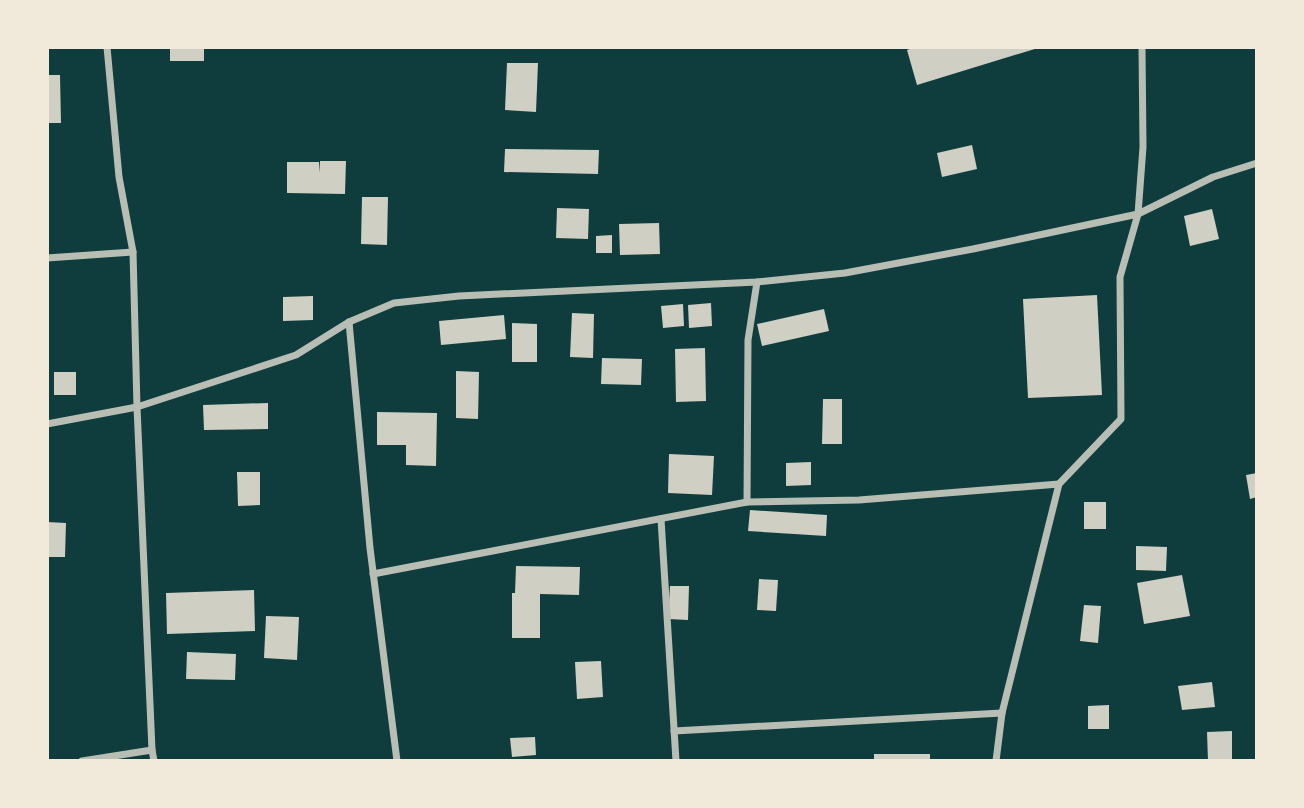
<svg xmlns="http://www.w3.org/2000/svg" width="1304" height="808" font-family="'Fira Sans Condensed',sans-serif">
	<style>
		.building { fill: #cfcfc3 }
		.lines { fill: none; stroke-linecap: round; stroke-linejoin: round }
		.minor { stroke: #b8beb3; stroke-width: 7 }
	</style>
	<rect width="100%" height="100%" fill="#0f3d3e"/>
	<g class="building">
		<rect x="170" y="47" width="34" height="14"/>
		<polygon points="915,47 1038,47 1038,48 917,85 907,50"/>
		<polygon points="507,63 538,63 536,112 505,110"/>
		<polygon points="47,75 60,75 61,123 47,123"/>
		<polygon points="972,145 977,169 942,177 937,153"/>
		<polygon points="505,149 599,150 598,174 504,172"/>
		<polygon points="320,161 346,161 345,194 287,193 287,162 319,162 320,173"/>
		<polygon points="362,197 388,197 387,245 361,244"/>
		<polygon points="557,208 589,209 588,239 556,238"/>
		<polygon points="1212,209 1219,239 1190,246 1184,216"/>
		<polygon points="659,223 660,254 620,255 619,224"/>
		<polygon points="612,235 612,253 596,253 596,236"/>
		<polygon points="1097,295 1102,395 1028,398 1023,299"/>
		<polygon points="313,296 313,320 283,321 283,297"/>
		<polygon points="711,303 712,326 689,328 688,305"/>
		<polygon points="683,304 684,326 663,328 661,306"/>
		<polygon points="824,309 829,331 762,346 757,324"/>
		<polygon points="572,313 594,314 593,358 570,357"/>
		<polygon points="504,315 506,339 441,345 439,321"/>
		<polygon points="512,323 537,324 537,362 512,362"/>
		<polygon points="705,348 706,401 676,402 675,349"/>
		<polygon points="602,358 642,359 641,385 601,384"/>
		<polygon points="456,371 479,372 478,419 456,418"/>
		<rect x="54" y="372" width="22" height="23"/>
		<polygon points="823,399 842,399 842,444 822,444"/>
		<polygon points="268,403 268,429 204,430 203,405"/>
		<polygon points="377,412 437,413 436,466 406,465 406,445 377,445"/>
		<polygon points="669,454 714,456 712,495 668,493"/>
		<polygon points="811,462 811,485 786,486 786,463"/>
		<polygon points="237,472 260,472 260,505 238,506"/>
		<polygon points="1257,473 1257,497 1250,499 1246,475"/>
		<rect x="1084" y="502" width="22" height="27"/>
		<polygon points="750,510 827,515 826,536 748,531"/>
		<polygon points="47,522 66,523 65,557 47,557"/>
		<polygon points="1136,546 1167,547 1166,571 1136,570"/>
		<polygon points="516,566 580,567 579,595 540,594 540,638 512,638 512,593 515,593"/>
		<polygon points="1182,575 1190,616 1144,624 1137,583"/>
		<polygon points="759,579 778,580 776,611 757,610"/>
		<polygon points="670,586 689,586 688,620 668,619"/>
		<polygon points="254,590 255,631 167,634 166,593"/>
		<polygon points="1084,605 1101,606 1098,643 1080,641"/>
		<polygon points="266,616 299,617 297,660 264,658"/>
		<polygon points="187,652 236,654 235,680 186,679"/>
		<polygon points="601,661 603,697 577,699 575,662"/>
		<polygon points="1212,682 1215,707 1182,710 1178,686"/>
		<polygon points="1109,705 1109,729 1088,729 1088,706"/>
		<polygon points="1232,731 1232,761 1208,761 1207,732"/>
		<polygon points="535,737 536,755 512,757 510,738"/>
		<rect x="874" y="754" width="56" height="7"/>
	</g>
	<g class="lines">
		<g class="minor">
			<polyline points="107,47 119,177 133,252 137,407 152,750 154,761"/>
			<polyline points="47,258 133,252"/>
			<polyline points="349,322 370,548 397,761"/>
			<polyline points="47,424 137,407 296,355 349,322 394,303 459,296 757,282 845,273 973,249 1138,214 1213,177 1257,163"/>
			<polyline points="747,502 748,340 757,282"/>
			<polyline points="661,519 676,761"/>
			<polyline points="373,574 747,502 859,500 1059,484"/>
			<polyline points="674,731 1002,713"/>
			<polyline points="82,761 152,750"/>
			<polyline points="996,761 1002,713 1059,484 1121,419 1120,277 1138,214 1143,147 1142,47"/>
		</g>
	</g>
	<rect width="1304" height="808" fill="none" stroke="#f1e9da" stroke-width="98"/>
</svg>
